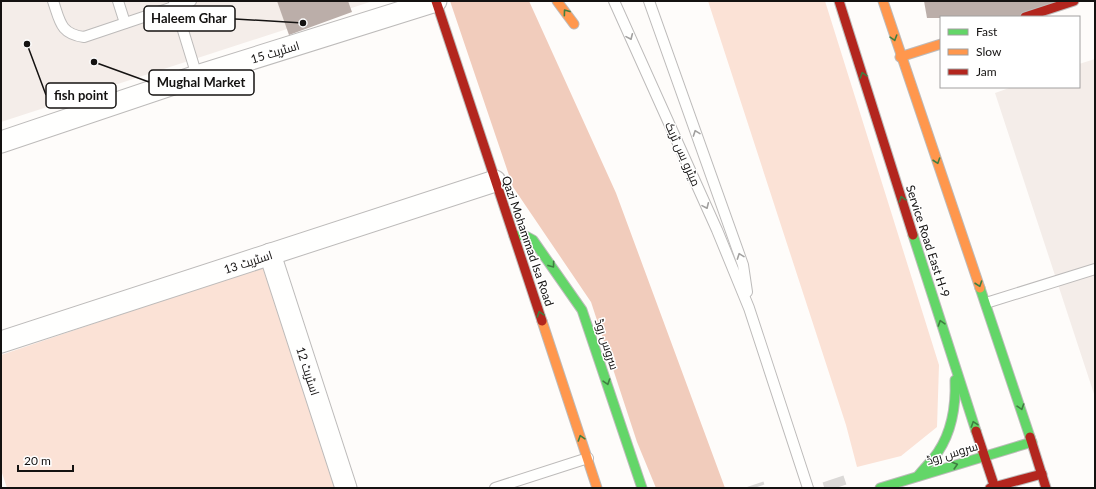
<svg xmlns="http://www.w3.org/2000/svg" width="1096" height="489" font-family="Lato,Cairo,sans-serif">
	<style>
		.built { fill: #f4ede9 }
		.green { fill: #fbe2d6 }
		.forest { fill: #f1ccbc }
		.building { fill: #bbaea9 }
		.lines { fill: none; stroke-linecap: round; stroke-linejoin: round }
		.primary-tunnel { stroke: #dbd9d7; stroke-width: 22; stroke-dasharray: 22 11; stroke-linecap: butt }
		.lane-casing { stroke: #bdbbba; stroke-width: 12 }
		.street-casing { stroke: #bdbbba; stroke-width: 23 }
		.fast-casing { stroke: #bdbbba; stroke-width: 11 }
		.slow-casing { stroke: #bdbbba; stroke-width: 11 }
		.jam-casing { stroke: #bdbbba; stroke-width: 11 }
		.lane { stroke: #fffffe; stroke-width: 10 }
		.street { stroke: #fffffe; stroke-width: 21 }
		.fast { stroke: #63d668; stroke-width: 9 }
		.slow { stroke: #ff974d; stroke-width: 9 }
		.jam { stroke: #b3261e; stroke-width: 9 }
		.oneway { stroke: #3f7e41 }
		.oneway2 { stroke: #a1a09f }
		.labels { text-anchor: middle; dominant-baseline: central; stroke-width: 3; stroke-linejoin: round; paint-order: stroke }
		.street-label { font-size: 12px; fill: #141211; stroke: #fff }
		.leader { fill: none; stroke: #141211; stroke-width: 1.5 }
		.callout-dot { fill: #141211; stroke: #fff; stroke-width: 1.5 }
		.callout { fill: #fff; stroke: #141211; stroke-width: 1.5 }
		.callout-label { font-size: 13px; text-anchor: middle; font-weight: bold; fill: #141211 }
	</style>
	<rect width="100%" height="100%" fill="#fefcfa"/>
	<g class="built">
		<polygon points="1,1 373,1 1,122"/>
		<polygon points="1095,59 1095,397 995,93 1012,87 1079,87 1079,64"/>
	</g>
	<g class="green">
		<polygon points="708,1 825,1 939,365 937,427 901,456 857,467 846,425"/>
		<polygon points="267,265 337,488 7,488 1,470 1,355"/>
	</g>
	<polygon class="forest" points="450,1 529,1 616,193 725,488 656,488 637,442 591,302 513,187"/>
	<g class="building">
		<polygon points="277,1 348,1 352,12 289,35"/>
		<polygon points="924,1 1073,1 1025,17 941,18 927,18"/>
	</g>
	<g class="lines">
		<g class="primary-tunnel">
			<polyline points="833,479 836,488"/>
			<polyline points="753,485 754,488"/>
		</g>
		<g class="lane-casing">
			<g id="lane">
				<path d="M 53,1 C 60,21 60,34 84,37 L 191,1"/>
				<polyline points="118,1 125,23"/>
				<polyline points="174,1 197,76"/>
				<polyline points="614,1 717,230 749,308 808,488"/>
				<polyline points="649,1 743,265 747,292"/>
				<polyline points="986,303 1095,269"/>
				<polyline points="495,488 588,458"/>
			</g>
		</g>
		<g class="street-casing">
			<g id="street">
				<polyline points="1,142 197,76 436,1"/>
				<polyline points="270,254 346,488"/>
				<polyline points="1,342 495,181"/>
			</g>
		</g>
		<g class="fast-casing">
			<g id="fast">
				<polyline points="913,235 976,431"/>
				<polyline points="514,236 524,235 533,240 582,310 642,488"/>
				<polyline points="980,288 1030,437"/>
				<path d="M 918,476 C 924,468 932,461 938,452 C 952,431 956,405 955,380"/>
				<polyline points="880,488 1032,442"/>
			</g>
		</g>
		<g class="slow-casing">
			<g id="slow">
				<polyline points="557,1 574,24"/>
				<polyline points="883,1 980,288"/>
				<polyline points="900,57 941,44"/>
				<polyline points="542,321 597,488"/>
			</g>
		</g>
		<g class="jam-casing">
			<g id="jam">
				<polyline points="436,1 542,321"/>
				<polyline points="839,1 913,235"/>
				<polyline points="1025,17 1074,1"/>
				<polyline points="976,431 995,488"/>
				<polyline points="1030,437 1046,488"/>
				<polyline points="990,488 1042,474"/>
			</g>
		</g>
		<use href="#lane" class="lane"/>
		<use href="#street" class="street"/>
		<use href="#fast" class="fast"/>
		<use href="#slow" class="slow"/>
		<use href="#jam" class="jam"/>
	</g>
	<defs><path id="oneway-chevron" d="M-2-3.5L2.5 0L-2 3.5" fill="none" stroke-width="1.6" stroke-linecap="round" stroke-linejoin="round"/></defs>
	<g class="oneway">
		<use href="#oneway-chevron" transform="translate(566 12) rotate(-126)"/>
		<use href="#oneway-chevron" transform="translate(894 38) rotate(73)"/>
		<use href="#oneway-chevron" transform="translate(863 75) rotate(-108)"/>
		<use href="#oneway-chevron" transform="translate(937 161) rotate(71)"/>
		<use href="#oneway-chevron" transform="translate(902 199) rotate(-108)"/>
		<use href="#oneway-chevron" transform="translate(552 265) rotate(54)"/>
		<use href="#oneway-chevron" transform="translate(979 284) rotate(71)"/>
		<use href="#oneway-chevron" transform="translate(540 314) rotate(-108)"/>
		<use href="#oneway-chevron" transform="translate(941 323) rotate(-108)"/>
		<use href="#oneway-chevron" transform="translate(607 382) rotate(72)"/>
		<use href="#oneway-chevron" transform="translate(1021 407) rotate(72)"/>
		<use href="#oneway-chevron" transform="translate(974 424) rotate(-109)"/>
		<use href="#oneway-chevron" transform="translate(581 438) rotate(-108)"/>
		<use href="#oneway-chevron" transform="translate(955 465) rotate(-17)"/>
	</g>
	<g class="oneway2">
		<use href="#oneway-chevron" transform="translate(630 37) rotate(66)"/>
		<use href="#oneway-chevron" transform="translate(696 133) rotate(-110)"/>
		<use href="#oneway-chevron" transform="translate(706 206) rotate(66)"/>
		<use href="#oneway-chevron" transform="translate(740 256) rotate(-110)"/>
	</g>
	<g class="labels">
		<g class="street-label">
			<text transform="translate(275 52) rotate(-17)">اسٹریٹ 15</text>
			<text transform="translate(683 154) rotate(66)">میٹرو بس ٹریک</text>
			<text transform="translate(528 241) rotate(71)">Qazi Mohammad Isa Road</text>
			<text transform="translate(928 241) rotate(72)">Service Road East H-9</text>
			<text transform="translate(248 262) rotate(-18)">اسٹریٹ 13</text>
			<text transform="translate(607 344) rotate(72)">سروس روڈ</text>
			<text transform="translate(308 371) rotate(72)">اسٹریٹ 12</text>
			<text transform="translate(952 453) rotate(-17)">سروس روڈ</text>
		</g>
	</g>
	<path class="leader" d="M303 23L235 19M94 62L149 82M27 44L46 95"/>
	<g class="callout-dot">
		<circle cx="303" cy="23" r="4"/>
		<circle cx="94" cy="62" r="4"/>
		<circle cx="27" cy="44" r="4"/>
	</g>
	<g class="callout">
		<rect x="144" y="6" width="91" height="25" rx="4"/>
		<rect x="149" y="70" width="105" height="25" rx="4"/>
		<rect x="46" y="83" width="70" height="25" rx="4"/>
	</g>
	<g class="callout-label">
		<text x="189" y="23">Haleem Ghar</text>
		<text x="201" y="87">Mughal Market</text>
		<text x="81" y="100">fish point</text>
	</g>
	<rect width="1096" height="489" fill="none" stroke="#141211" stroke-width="4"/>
	<rect x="940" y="16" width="140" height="72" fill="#ffffff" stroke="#a1a0a0"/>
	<rect x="948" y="29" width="20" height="6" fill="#63d668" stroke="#a1a0a0"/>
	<text x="976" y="36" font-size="12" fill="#141211">Fast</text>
	<rect x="948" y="49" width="20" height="6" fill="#ff974d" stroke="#a1a0a0"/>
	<text x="976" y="56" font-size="12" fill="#141211">Slow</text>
	<rect x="948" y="69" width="20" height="6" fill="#b3261e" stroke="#a1a0a0"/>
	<text x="976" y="76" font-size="12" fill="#141211">Jam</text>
	<path d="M18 465v6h55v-6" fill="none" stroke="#141211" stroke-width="2"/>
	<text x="24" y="465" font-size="12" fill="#141211" stroke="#ffffff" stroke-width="3" paint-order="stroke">20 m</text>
</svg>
